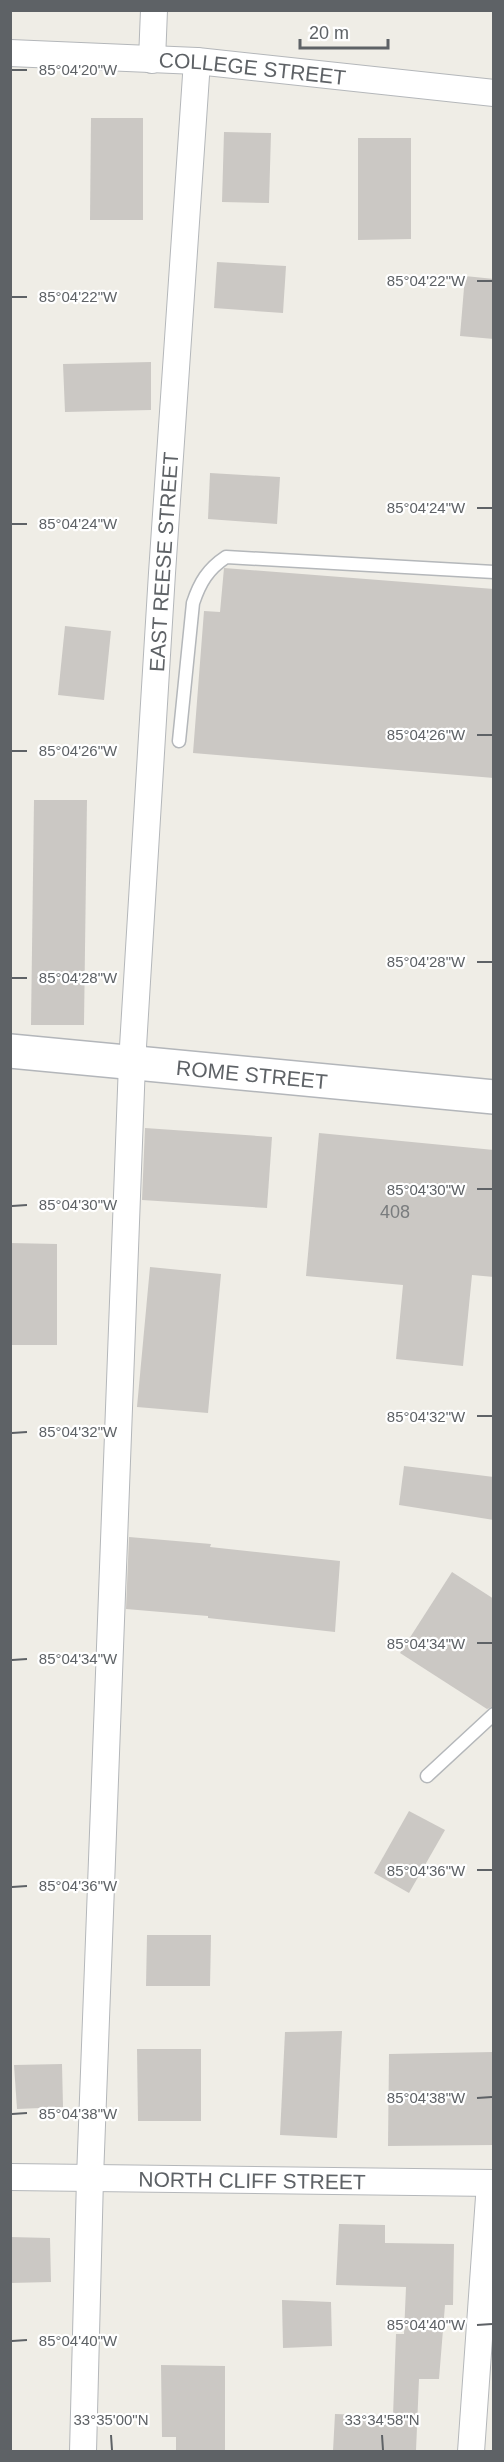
<svg xmlns="http://www.w3.org/2000/svg" width="504" height="2462" font-family="Arial,sans-serif">
	<style>
		.building { fill: #cbc8c4 }
		.lines { fill: none; stroke-linecap: round; stroke-linejoin: round }
		.lane-casing { stroke: #b4b7ba; stroke-width: 15 }
		.street-casing { stroke: #b4b7ba; stroke-width: 28 }
		.secondary-casing { stroke: #b3b6ba; stroke-width: 36 }
		.lane { stroke: #fff; stroke-width: 12 }
		.street { stroke: #fff; stroke-width: 26 }
		.secondary { stroke: #fff; stroke-width: 33 }
		.ticks { fill: none; stroke: #5e6266; stroke-width: 2 }
		.labels { text-anchor: middle; dominant-baseline: central; stroke-width: 4.5; stroke-linejoin: round; paint-order: stroke }
		.number-label { font-size: 18px; fill: #797c7e }
		.street-label { font-size: 21px; fill: #5e6266; stroke: #fff }
		.ticks-label { font-size: 15px; text-anchor: middle; fill: #5e6266; stroke: #fff; stroke-width: 4.5; stroke-linejoin: round; paint-order: stroke }
	</style>
	<rect width="100%" height="100%" fill="#efede6"/>
	<g class="building">
		<polygon points="91,118 143,118 143,220 90,220"/>
		<polygon points="224,132 271,133 269,203 222,202"/>
		<polygon points="358,138 411,138 411,239 358,240"/>
		<polygon points="217,262 286,266 283,313 214,308"/>
		<polygon points="465,276 494,279 494,339 460,336"/>
		<polygon points="151,362 151,410 65,412 63,364"/>
		<polygon points="210,473 280,477 277,524 208,519"/>
		<polygon points="224,568 494,589 494,778 193,753 204,611 220,612"/>
		<polygon points="65,626 111,631 104,700 58,695"/>
		<polygon points="34,800 87,800 84,1025 31,1025"/>
		<polygon points="145,1128 272,1137 267,1208 142,1200"/>
		<polygon points="319,1133 494,1150 494,1277 472,1275 463,1366 396,1359 403,1285 306,1276"/>
		<polygon points="10,1243 57,1244 57,1345 10,1345"/>
		<polygon points="150,1267 221,1274 208,1413 137,1407"/>
		<polygon points="404,1466 494,1477 494,1520 399,1505"/>
		<polygon points="129,1537 211,1544 210,1547 340,1561 335,1632 208,1618 208,1616 126,1609"/>
		<polygon points="452,1572 494,1599 494,1706 487,1709 400,1653"/>
		<polygon points="409,1811 445,1830 409,1893 374,1873"/>
		<polygon points="147,1935 211,1935 210,1986 146,1986"/>
		<polygon points="342,2031 337,2138 280,2135 285,2032"/>
		<polygon points="137,2049 201,2049 201,2121 138,2121"/>
		<polygon points="494,2052 494,2145 388,2146 389,2054"/>
		<polygon points="62,2064 63,2107 17,2109 14,2065"/>
		<polygon points="339,2224 385,2225 385,2243 454,2244 453,2305 445,2305 439,2379 419,2379 416,2451 333,2451 335,2414 393,2416 396,2334 404,2334 406,2287 336,2285"/>
		<polygon points="10,2237 50,2238 51,2282 10,2283"/>
		<polygon points="282,2300 331,2302 332,2346 283,2348"/>
		<polygon points="161,2365 225,2366 225,2451 176,2451 176,2437 162,2437"/>
	</g>
	<g class="lines">
		<g class="lane-casing">
			<g id="lane">
				<path d="M 179,741 L 193,603 C 200,582 208,569 226,557 L 494,572"/>
				<polyline points="427,1776 494,1714"/>
			</g>
		</g>
		<g class="street-casing">
			<g id="street">
				<path id="s1" d="M 10,53 L 197,61 L 494,93"/>
				<polyline points="152,60 154,10"/>
				<path id="s2" d="M 10,2177 L 494,2183"/>
				<path id="s3" d="M 83,2452 L 90,2178 L 132,1063 L 162,573 L 197,61"/>
				<polyline points="471,2452 490,2183"/>
			</g>
		</g>
		<g class="secondary-casing">
			<g id="secondary">
				<path id="s4" d="M 10,1051 L 494,1097"/>
			</g>
		</g>
		<use href="#lane" class="lane"/>
		<use href="#street" class="street"/>
		<use href="#secondary" class="secondary"/>
	</g>
	<path class="ticks" d="M 12,70 L 27,70M 477,281 L 492,281M 12,297 L 27,297M 477,508 L 492,508M 12,524 L 27,524M 477,735 L 492,735M 12,751 L 27,751M 477,962 L 492,962M 12,978 L 27,978M 477,1189 L 492,1189M 12,1206 L 27,1205M 477,1416 L 492,1416M 12,1433 L 27,1432M 477,1643 L 492,1643M 12,1660 L 27,1659M 477,1870 L 492,1870M 12,1887 L 27,1886M 477,2098 L 492,2097M 12,2114 L 27,2113M 477,2325 L 492,2324M 12,2341 L 27,2340M 111,2435 L 112,2450M 382,2435 L 383,2450"/>
	<g class="labels">
		<g class="number-label">
			<text x="395" y="1212">408</text>
		</g>
		<g class="street-label">
			<text stroke="none"><textPath href="#s1" startOffset="243">COLLEGE STREET</textPath></text>
			<text stroke="none"><textPath href="#s3" startOffset="1892">EAST REESE STREET</textPath></text>
			<text stroke="none"><textPath href="#s4" startOffset="243">ROME STREET</textPath></text>
			<text stroke="none"><textPath href="#s2" startOffset="242">NORTH CLIFF STREET</textPath></text>
		</g>
	</g>
	<g class="ticks-label">
		<text x="78" y="75">85°04'20"W</text>
		<text x="426" y="286">85°04'22"W</text>
		<text x="78" y="302">85°04'22"W</text>
		<text x="426" y="513">85°04'24"W</text>
		<text x="78" y="529">85°04'24"W</text>
		<text x="426" y="740">85°04'26"W</text>
		<text x="78" y="756">85°04'26"W</text>
		<text x="426" y="967">85°04'28"W</text>
		<text x="78" y="983">85°04'28"W</text>
		<text x="426" y="1195">85°04'30"W</text>
		<text x="78" y="1210">85°04'30"W</text>
		<text x="426" y="1422">85°04'32"W</text>
		<text x="78" y="1437">85°04'32"W</text>
		<text x="426" y="1649">85°04'34"W</text>
		<text x="78" y="1664">85°04'34"W</text>
		<text x="426" y="1876">85°04'36"W</text>
		<text x="78" y="1891">85°04'36"W</text>
		<text x="426" y="2103">85°04'38"W</text>
		<text x="78" y="2119">85°04'38"W</text>
		<text x="426" y="2330">85°04'40"W</text>
		<text x="78" y="2346">85°04'40"W</text>
		<text x="111" y="2425">33°35'00"N</text>
		<text x="382" y="2425">33°34'58"N</text>
	</g>
	<rect width="504" height="2462" fill="none" stroke="#5e6266" stroke-width="24"/>
	<path d="M300 39v9h88v-9" fill="none" stroke="#5e6266" stroke-width="3"/>
	<text x="309" y="39" font-size="18" fill="#5e6266" stroke="#ffffff" stroke-width="4.5" paint-order="stroke">20 m</text>
</svg>
